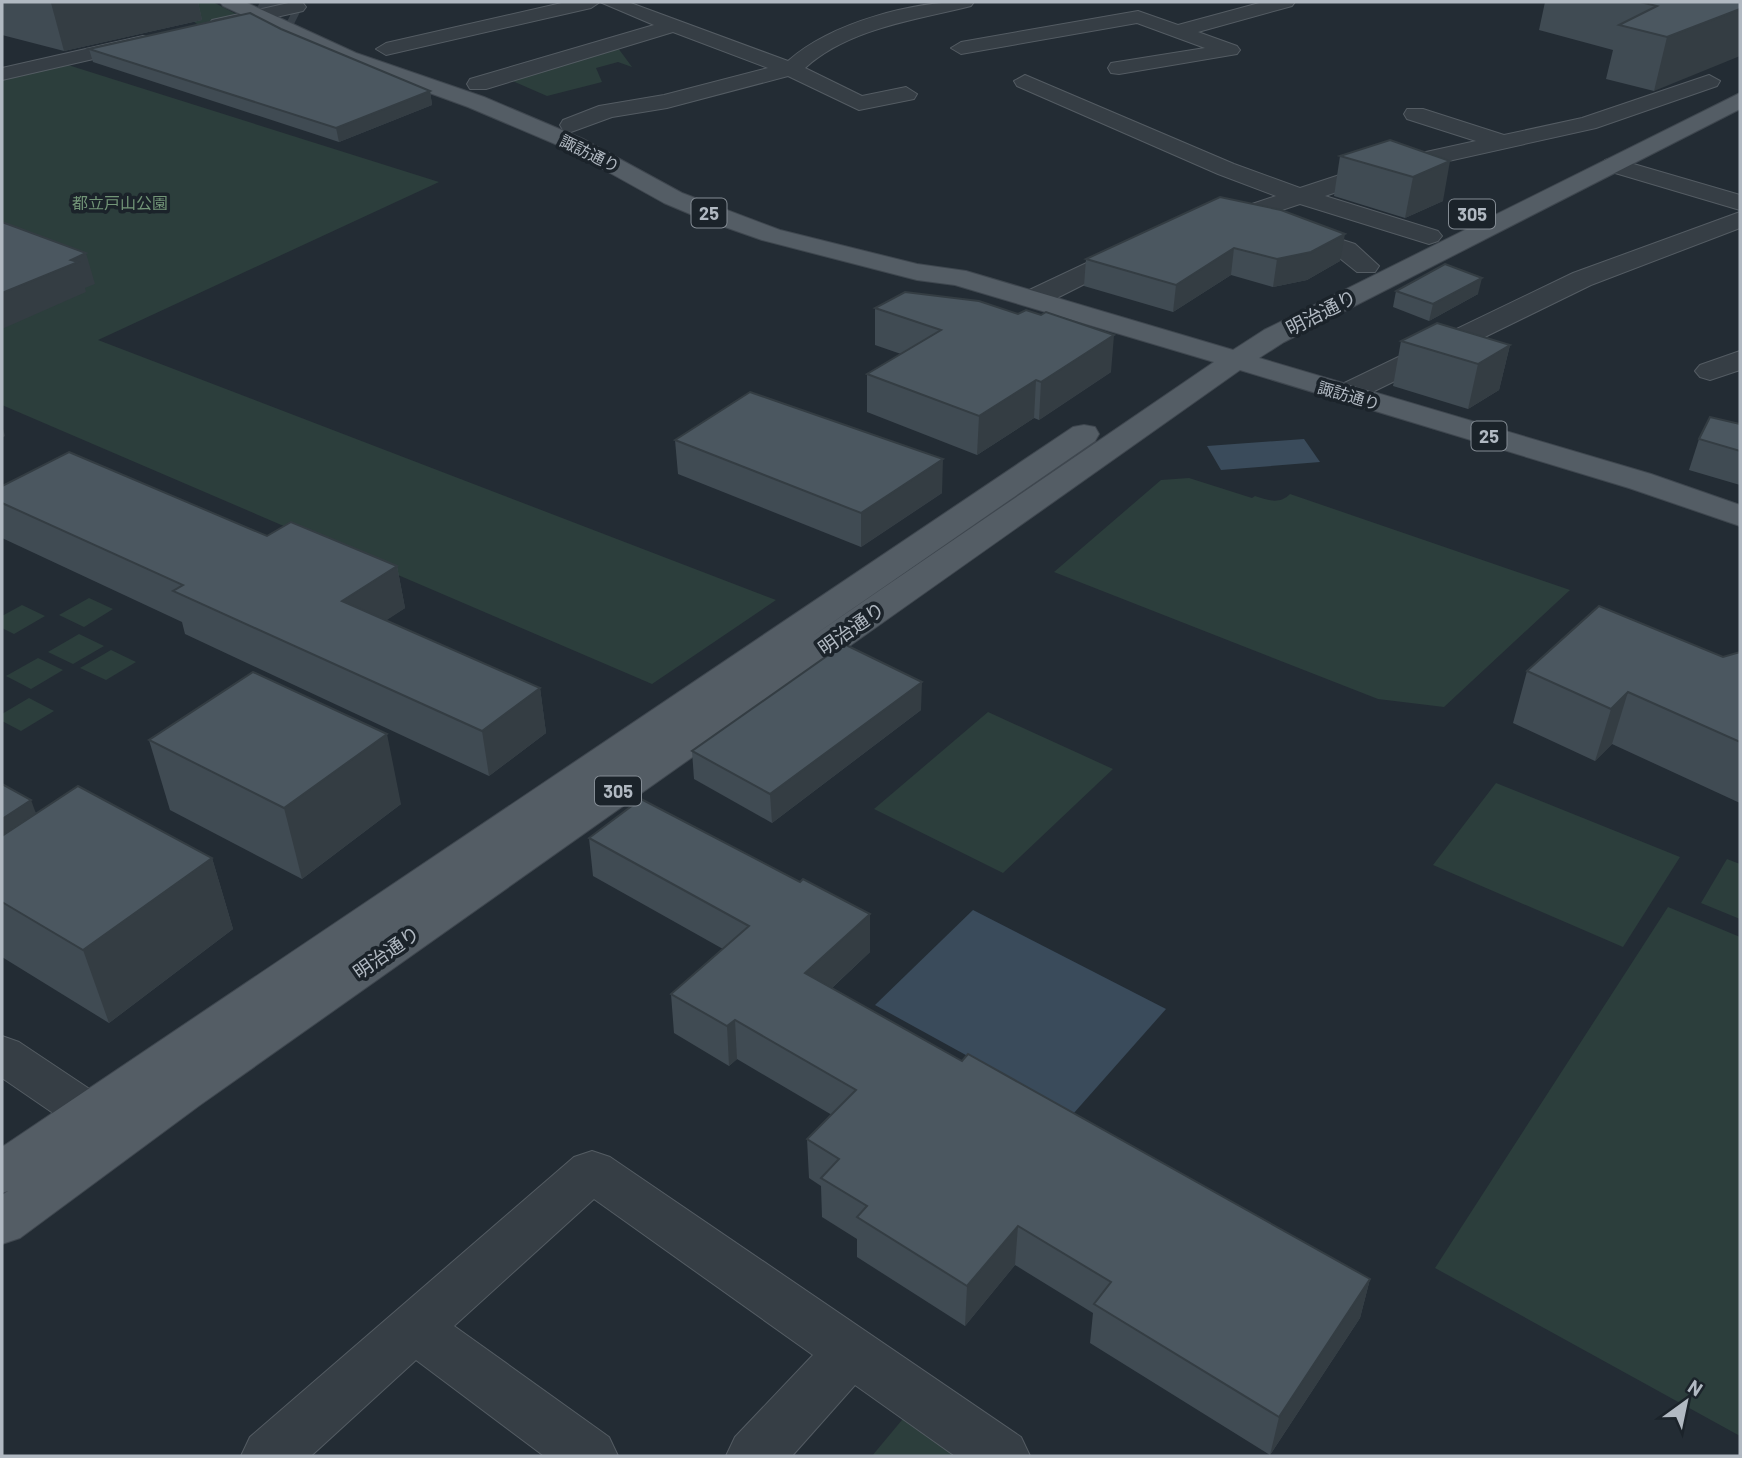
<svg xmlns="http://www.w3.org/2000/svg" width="1742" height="1458" font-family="Barlow,'Noto Sans JP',sans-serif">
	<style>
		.green { fill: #2c3e3c }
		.water { fill: #3a4b5b }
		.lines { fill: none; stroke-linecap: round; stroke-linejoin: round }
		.major-tunnel { stroke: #384149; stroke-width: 22; stroke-dasharray: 22 11; stroke-linecap: butt }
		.minor-casing { stroke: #545c63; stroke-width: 2 }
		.major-casing { stroke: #3f474f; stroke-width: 2 }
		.minor { fill: #363e45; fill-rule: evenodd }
		.major { fill: #545d65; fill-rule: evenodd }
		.wall { fill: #404b53 }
		.shaded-wall { fill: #343d43 }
		.building { fill: #4b5760; stroke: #343d43; stroke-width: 2 }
		.labels { text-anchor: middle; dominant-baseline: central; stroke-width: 7; stroke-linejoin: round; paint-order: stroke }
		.far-street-label { font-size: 16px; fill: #b1b9c2; stroke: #1b232a }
		.far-park-label { font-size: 16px; fill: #729577; stroke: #1b232a }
		.shield { fill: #1b232a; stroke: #848c94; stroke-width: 2 }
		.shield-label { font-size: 18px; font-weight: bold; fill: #b1b9c2 }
		.street-label { font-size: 19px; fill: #b1b9c2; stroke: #1b232a }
	</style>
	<rect width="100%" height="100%" fill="#232c34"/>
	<g class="green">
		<polygon points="178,2 213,2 238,15 198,25 183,12"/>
		<polygon points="615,44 632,67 618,62 596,68 602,82 547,96 508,79"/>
		<polygon points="68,65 439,182 98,340 776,600 652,684 2,405 2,79"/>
		<path d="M 1189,478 L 1252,498 L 1255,496 C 1268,500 1279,505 1290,494 L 1570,590 L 1444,707 L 1378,699 L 1054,572 L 1161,480 Z"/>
		<polygon points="89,598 113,609 84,627 59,615"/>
		<polygon points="22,605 45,616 14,634 2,628 2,616"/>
		<polygon points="79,634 104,646 73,664 48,652"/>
		<polygon points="111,650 136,662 106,680 80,668"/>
		<polygon points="38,658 63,670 31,689 6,676"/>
		<polygon points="29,698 54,711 21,731 2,721 2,714"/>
		<polygon points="988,712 1113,769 1003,873 874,809"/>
		<polygon points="1496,783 1680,857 1623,947 1433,865"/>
		<polygon points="1727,859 1740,864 1740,919 1701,903"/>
		<polygon points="1668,907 1740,937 1740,1436 1435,1268"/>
		<polygon points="912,1408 968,1446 959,1456 872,1456"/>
	</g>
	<g class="water">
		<polygon points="1304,439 1320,462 1221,470 1207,446"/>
		<polygon points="973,910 1166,1009 1073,1114 875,1005"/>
	</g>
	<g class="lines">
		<polyline class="major-tunnel" points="260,2 296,20"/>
		<g class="minor-casing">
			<g id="minor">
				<polygon points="293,2 303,3 306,7 303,11 219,30 209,24 212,20"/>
				<path d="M 566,2 L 628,2 L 788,61 C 832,22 916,0 974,2 L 971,6 C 916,20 849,28 805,68 L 862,96 L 906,87 L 917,94 L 914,99 L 859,110 L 788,76 L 667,108 L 612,117 L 571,132 L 563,130 L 560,125 L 563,120 L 599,106 L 664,95 L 768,68 L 673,32 L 486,89 L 470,89 L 467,84 L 470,79 L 654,25 L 600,2 L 591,8 L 386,55 L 376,49 L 386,43 Z"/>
				<polygon points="1263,2 1295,2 1292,6 1198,32 1237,46 1240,50 1237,54 1119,74 1111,73 1108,68 1111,63 1205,48 1137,23 961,54 951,48 961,42 1138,11 1178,25"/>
				<polygon points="143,36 150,38 153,42 150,46 2,80 2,68"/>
				<polygon points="1025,75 1234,164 1300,188 1376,163 1476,141 1407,119 1404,114 1407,109 1423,109 1504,135 1582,118 1709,75 1720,81 1717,86 1596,128 1390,174 1325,196 1438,231 1442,236 1438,241 1429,244 1300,204 1252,220 1207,219 1203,214 1207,209 1249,205 1276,196 1218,174 1017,86 1014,81"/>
				<polygon points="1613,158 1740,195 1740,210 1605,170 1601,165 1605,160"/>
				<polygon points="1740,212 1740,228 1591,285 1356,400 1345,403 1334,400 1330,394 1334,388 1573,273"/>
				<polygon points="1293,224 1355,244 1379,266 1375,272 1357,272 1337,256 1284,237 1280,232 1284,227"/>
				<polygon points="1131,242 1140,244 1144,250 1140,256 1043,305 1023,305 1019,299 1023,293"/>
				<polygon points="1740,351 1740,370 1710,380 1700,377 1695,371 1700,365"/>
				<polygon points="2,1036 19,1042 106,1100 113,1113 106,1126 89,1132 72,1126 2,1078"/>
				<polygon points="592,1151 610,1157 1021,1437 1030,1456 955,1456 855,1385 792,1456 726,1456 735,1437 813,1355 594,1199 454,1326 609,1437 618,1456 544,1456 416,1360 311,1456 241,1456 250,1437 574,1157"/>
			</g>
		</g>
		<g class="major-casing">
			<polygon id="major" points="220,2 245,2 356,53 484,97 583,139 682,193 780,230 917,264 966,271 1233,350 1264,330 1740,93 1740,109 1284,342 1259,358 1651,474 1740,505 1740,526 1629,488 1240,370 200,1105 20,1238 2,1244 2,1195 8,1191 2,1193 2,1147 1073,427 1084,425 1095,427 1099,434 1095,441 810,638 1214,362 955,285 917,280 762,240 702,219 664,203 567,149 468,107 342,61 223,6"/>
		</g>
		<use href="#minor" class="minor"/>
		<use href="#major" class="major"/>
	</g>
	<g class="wall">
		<polygon points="2,2 198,2 202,20 64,51 2,35"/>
		<polygon points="1545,2 1740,2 1654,91 1606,79 1613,50 1539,30"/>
		<polygon points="281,29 430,91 432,105 339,142 93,62 89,49"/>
		<polygon points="1390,140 1443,201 1405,218 1334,196 1340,156"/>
		<polygon points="1220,197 1340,261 1307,280 1273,287 1231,275 1173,312 1084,286 1086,259"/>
		<polygon points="1396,291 1478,294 1429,321 1393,307"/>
		<polygon points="875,308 1111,372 1039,420 1034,418 977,455 867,412 867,374 901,354 875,345"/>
		<polygon points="1401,341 1510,345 1499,390 1468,409 1393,386"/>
		<polygon points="1740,424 1740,485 1689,470 1699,439"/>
		<polygon points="675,440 942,493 861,547 678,474"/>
		<polygon points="2,486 397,566 405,608 386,620 540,688 546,733 489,776 185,634 182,622 2,538"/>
		<polygon points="1740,652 1740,803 1612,744 1595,761 1513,723 1527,671 1723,657"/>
		<polygon points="921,710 772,823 694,779 692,751"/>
		<polygon points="149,740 401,804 302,879 170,810"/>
		<polygon points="2,784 36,813 212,858 233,929 109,1023 2,957"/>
		<polygon points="589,838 870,952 832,988 962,1061 1370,1279 1360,1318 1270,1455 1090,1343 1093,1313 1015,1265 965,1326 857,1257 857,1239 822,1217 821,1186 809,1178 807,1139 832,1115 737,1059 729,1066 674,1033 671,994 723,949 593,876"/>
	</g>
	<g class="shaded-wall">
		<polygon points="58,2 198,2 202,20 64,51 51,3"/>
		<polygon points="1740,9 1740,56 1654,91 1667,37"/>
		<polygon points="430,91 432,105 339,142 336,128"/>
		<polygon points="1450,161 1443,201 1405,218 1413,177"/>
		<polygon points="1345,234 1340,261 1307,280 1273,287 1277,259"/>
		<polygon points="1234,248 1231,275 1173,312 1176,285"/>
		<polygon points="86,253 95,284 85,288 86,292 2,329 2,293 71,260"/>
		<polygon points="1482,278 1478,294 1429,321 1433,304"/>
		<polygon points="1114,335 1111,372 1039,420 1041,382"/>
		<polygon points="1510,345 1499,390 1468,409 1478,364"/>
		<polygon points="1036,380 1034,418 977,455 979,416"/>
		<polygon points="2,425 5,436 2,438"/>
		<polygon points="943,459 942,493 861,547 861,513"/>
		<polygon points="397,566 405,608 351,644 342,601"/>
		<polygon points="922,682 921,710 772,823 770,794"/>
		<polygon points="540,688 546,733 489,776 482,731"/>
		<polygon points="1628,692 1612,744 1595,761 1611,709"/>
		<polygon points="387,734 401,804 302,879 284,808"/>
		<polygon points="31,800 45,838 2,867 2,819"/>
		<polygon points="212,858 233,929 109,1023 83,950"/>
		<polygon points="870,914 870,952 806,1012 805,973"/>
		<polygon points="735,1020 737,1059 729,1066 727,1026"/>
		<polygon points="1018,1226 1015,1265 965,1326 967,1286"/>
		<polygon points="1370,1279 1360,1318 1270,1455 1279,1417"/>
	</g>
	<g class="building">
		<polygon points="1640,2 1740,2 1740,9 1667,37 1619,25 1657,6"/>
		<polygon points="250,13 281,29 430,91 336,128 89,49"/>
		<polygon points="1390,140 1450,161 1413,177 1340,156"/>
		<polygon points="1220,197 1281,210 1345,234 1311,252 1277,259 1234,248 1176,285 1086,259"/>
		<polygon points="2,222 86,253 71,260 78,262 2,293"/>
		<polygon points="1445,264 1482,278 1433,304 1396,291"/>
		<polygon points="905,292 979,301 1018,314 1026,310 1041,315 1046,312 1114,335 1041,382 1036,380 979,416 867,374 941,330 875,308"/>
		<polygon points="1437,323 1510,345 1478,364 1401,341"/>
		<polygon points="750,392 943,459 861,513 675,440"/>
		<polygon points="1710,417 1740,424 1740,451 1699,439"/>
		<polygon points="69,452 267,536 291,522 397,566 342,601 540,688 482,731 173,591 183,585 2,503 2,486"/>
		<polygon points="1599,606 1723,657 1740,652 1740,742 1628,692 1611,709 1527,671"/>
		<polygon points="844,644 922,682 770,794 692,751"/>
		<polygon points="253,672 387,734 284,808 149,740"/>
		<polygon points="2,784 31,800 2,819"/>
		<polygon points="78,786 212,858 83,950 2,902 2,836"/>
		<polygon points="641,799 800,882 803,879 870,914 805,973 962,1061 968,1054 1370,1279 1279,1417 1094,1304 1111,1282 1018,1226 967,1286 857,1217 867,1206 821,1178 839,1159 807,1139 856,1090 735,1020 727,1026 671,994 749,926 589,838"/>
	</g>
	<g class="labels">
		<g class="far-street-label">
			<text transform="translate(590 153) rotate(26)">諏訪通り</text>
			<text transform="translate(1349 395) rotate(16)">諏訪通り</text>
		</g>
		<g class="far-park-label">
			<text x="120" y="202">都立戸山公園</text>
		</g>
		<g class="shield">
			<rect x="691.5" y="198.5" width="35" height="29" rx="5"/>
			<rect x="1449" y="199.5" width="46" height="29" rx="5"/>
			<rect x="1471.5" y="421.5" width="35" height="29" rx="5"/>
			<rect x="595" y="776.5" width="46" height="29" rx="5"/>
		</g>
		<g class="shield-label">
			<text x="709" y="213">25</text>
			<text x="1472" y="214">305</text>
			<text x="1489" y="436">25</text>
			<text x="618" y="791">305</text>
		</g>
		<g class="street-label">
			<text transform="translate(1321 312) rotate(-27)">明治通り</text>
			<text transform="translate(851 628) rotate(-35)">明治通り</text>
			<text transform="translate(386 952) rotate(-35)">明治通り</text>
		</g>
	</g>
	<rect width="1742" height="1458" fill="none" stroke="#b1b9c2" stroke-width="7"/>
	<g transform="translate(1686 1402) rotate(33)" stroke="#1b232a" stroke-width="5" paint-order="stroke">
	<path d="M0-5L12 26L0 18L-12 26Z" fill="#b1b9c2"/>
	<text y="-10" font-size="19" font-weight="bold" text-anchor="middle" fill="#b1b9c2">N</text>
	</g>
</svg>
